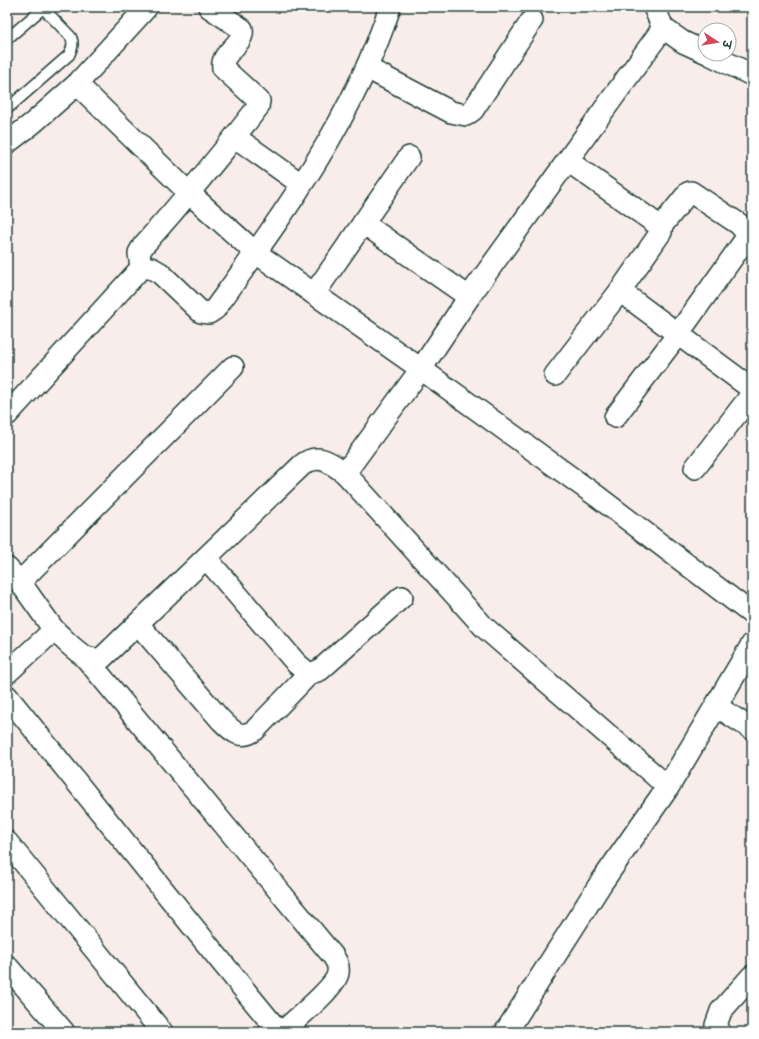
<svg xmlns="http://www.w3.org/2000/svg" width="759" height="1039" font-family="'Architects Daughter','Playpen Sans Deva',sans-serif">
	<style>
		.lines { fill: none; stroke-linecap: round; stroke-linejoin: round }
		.service-casing { stroke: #1f3d34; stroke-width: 13 }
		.minor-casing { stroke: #1f3d34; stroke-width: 24 }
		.tertiary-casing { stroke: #1f3d34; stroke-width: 25 }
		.service { stroke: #fff; stroke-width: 10 }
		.minor { stroke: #fff; stroke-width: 21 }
		.tertiary { stroke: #fff; stroke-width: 22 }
	</style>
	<rect width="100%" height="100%" fill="#f8edea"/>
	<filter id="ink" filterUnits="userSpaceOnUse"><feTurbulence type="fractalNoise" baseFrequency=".025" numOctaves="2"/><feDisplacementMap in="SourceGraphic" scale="8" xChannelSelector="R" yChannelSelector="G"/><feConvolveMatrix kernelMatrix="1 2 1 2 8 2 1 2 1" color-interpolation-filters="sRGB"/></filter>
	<g filter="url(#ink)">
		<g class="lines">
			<g class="service-casing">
				<g id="service">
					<polyline points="7,39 43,8"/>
					<path d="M 7,109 L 69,55 C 72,48 74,44 71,37 L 42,7"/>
				</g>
			</g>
			<g class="minor-casing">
				<g id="minor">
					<polyline points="654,7 663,28 683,42 705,52"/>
					<polyline points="709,54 752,75"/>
					<polyline points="367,68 451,112 466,115 473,110 532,20"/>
					<polyline points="77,84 189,193 256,253 421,369 598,497 752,614"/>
					<polyline points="235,137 301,184"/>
					<polyline points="7,143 33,123 77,84 147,7"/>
					<polyline points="363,223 469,297"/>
					<path d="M 141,268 L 139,253 L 143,246 C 183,201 221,155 258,107 L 259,101 L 223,68 C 220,52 245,45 242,29 L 209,7"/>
					<polyline points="620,291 752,389"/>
					<polyline points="314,294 409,157"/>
					<polyline points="555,375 620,291 661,232 658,225 568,161"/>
					<path d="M 7,415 L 141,268 L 151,268 L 160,273 L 201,312 L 209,313 L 215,309 C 283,215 354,118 390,7"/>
					<polyline points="615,417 678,334 745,240 746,232 739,224 691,192 688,193 660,228"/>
					<polyline points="695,468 752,394"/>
					<polyline points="345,473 421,369 469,297 663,28"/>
					<polyline points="206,558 297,664 309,674 320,670 402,597"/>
					<polyline points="7,568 20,582 54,630"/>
					<polyline points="20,582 233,367"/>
					<path d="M 138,624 L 220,719 C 231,730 240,741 255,730 L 309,674"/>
					<path d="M 85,657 L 333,956 C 337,962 339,966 338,973 C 336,987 294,1021 282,1032"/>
					<path d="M 7,673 L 54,630 C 67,641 84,664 102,658 L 302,465 C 318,452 331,463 345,473 L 484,627 L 668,787"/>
					<path d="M 7,696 C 98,808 187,921 279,1032"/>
					<polyline points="716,706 752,729"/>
					<polyline points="7,842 162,1032"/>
					<polyline points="7,966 64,1032"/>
					<polyline points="720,1032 716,1025 721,1011 752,976"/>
				</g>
			</g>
			<g class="tertiary-casing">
				<polyline id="tertiary" points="506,1032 601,883 668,787 752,645"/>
			</g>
			<use href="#service" class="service"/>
			<use href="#minor" class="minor"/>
			<use href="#tertiary" class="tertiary"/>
		</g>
	</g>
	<rect width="759" height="1039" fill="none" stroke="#fff" stroke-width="24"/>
	<rect x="12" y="12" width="735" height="1015" fill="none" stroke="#1f3d34" stroke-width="1.5" filter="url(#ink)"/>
	<g transform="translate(717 42) rotate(102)"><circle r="19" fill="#ffffff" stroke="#a5b1ae"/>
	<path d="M0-3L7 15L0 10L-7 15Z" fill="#d1495b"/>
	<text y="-6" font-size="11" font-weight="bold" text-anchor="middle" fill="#1f3d34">उ</text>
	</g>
</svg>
